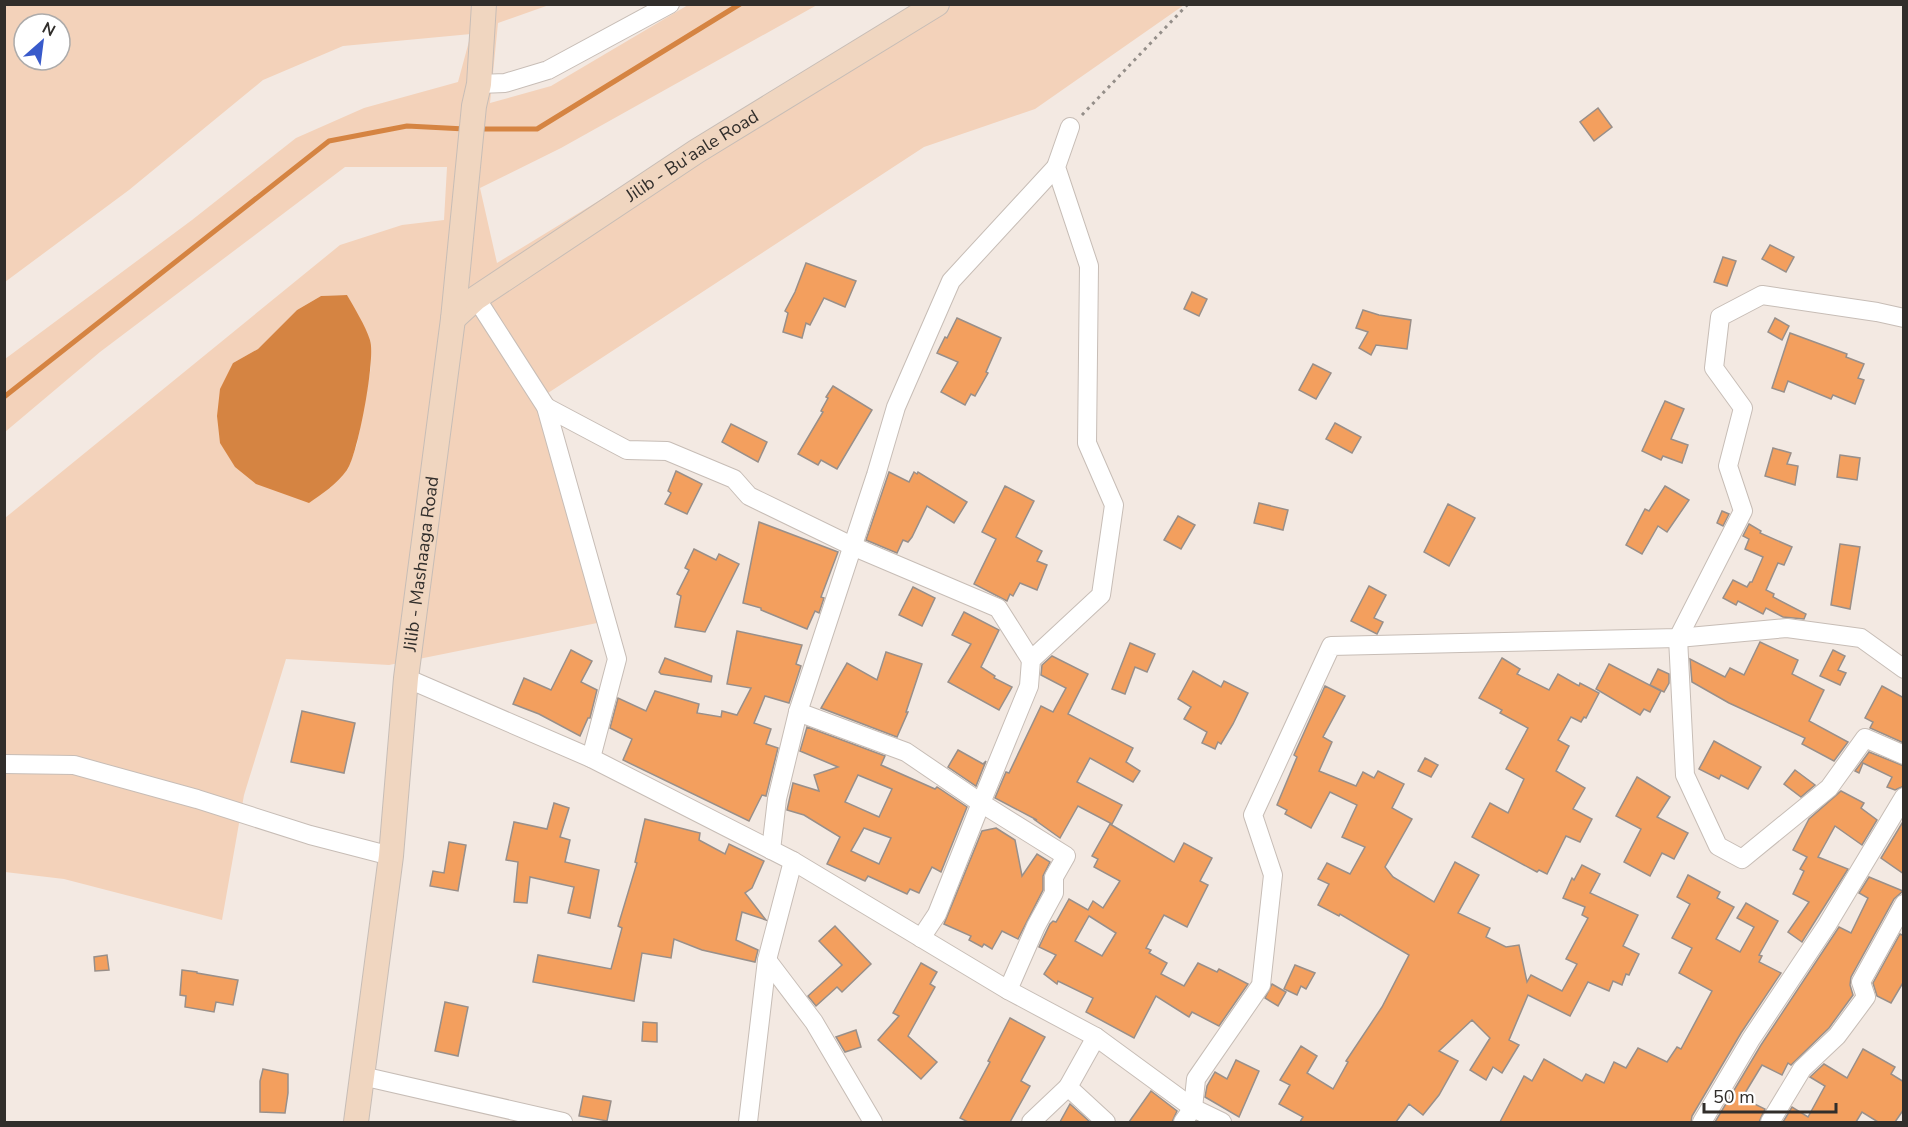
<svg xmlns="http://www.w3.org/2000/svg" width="1908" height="1127" font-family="'Nunito Sans',sans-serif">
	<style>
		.green { fill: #f3d2ba; fill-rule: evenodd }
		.water { fill: #d58442 }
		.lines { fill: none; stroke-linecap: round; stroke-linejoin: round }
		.stream { stroke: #d58442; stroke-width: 5 }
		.building { fill: #f39f5e; stroke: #998f89; stroke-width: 1.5; fill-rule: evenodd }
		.street-casing { stroke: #c7bdb6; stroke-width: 20 }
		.secondary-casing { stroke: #c7bdb6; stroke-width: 26 }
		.path { stroke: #948e89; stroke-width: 3; stroke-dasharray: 3 4.5; stroke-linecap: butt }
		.street { stroke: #fff; stroke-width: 18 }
		.secondary { stroke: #f0d6c0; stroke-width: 24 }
		.labels { text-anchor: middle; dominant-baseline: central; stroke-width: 4.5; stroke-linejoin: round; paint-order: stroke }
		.street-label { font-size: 18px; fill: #312e2b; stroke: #fff }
	</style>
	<rect width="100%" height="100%" fill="#f3e9e2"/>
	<path class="green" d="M 5,5 L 549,5 L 498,23 L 490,103 L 551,86 L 688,5 L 817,5 L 561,148 L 480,188 L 497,263 L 919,5 L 1184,5 L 1035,109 L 924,147 L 548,393 L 607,621 L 389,665 L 286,659 L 244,795 L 222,920 L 64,879 L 5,872 L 5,518 L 340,245 L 402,225 L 444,220 L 447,167 L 345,167 L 100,352 L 5,432 L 5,359 L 192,220 L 296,138 L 364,108 L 458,82 L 471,34 L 343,46 L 263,80 L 129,190 L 5,282 ZM 24,24 L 60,24 L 60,60 L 24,60 ZM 347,295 L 371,342 L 371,367 L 357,444 L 348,469 L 330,488 L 233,363 L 258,349 L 297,310 L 321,296 Z"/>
	<path class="water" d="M 347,295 C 355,309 365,325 370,340 C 376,357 358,455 347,470 C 337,484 322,494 309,503 L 256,484 L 235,467 L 220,443 L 217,416 L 220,389 L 233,363 L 258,349 L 297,310 L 321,296 Z"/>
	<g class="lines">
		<g class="stream">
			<polyline points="477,129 537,129 740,4"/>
			<polyline points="4,397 329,141 407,126 465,129"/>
		</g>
	</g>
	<g class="building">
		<polygon points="1598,108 1612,127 1594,141 1580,122"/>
		<polygon points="1770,245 1794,257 1786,272 1762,259"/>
		<polygon points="1723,257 1736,261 1727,286 1714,282"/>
		<polygon points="806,263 856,281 845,307 824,298 810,325 806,323 802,338 783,332 788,313 785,311 795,292"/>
		<polygon points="1192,292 1207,299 1199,316 1184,309"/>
		<polygon points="1363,310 1379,315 1411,320 1407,349 1376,345 1371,355 1359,348 1368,332 1356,328"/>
		<polygon points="957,318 1001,338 986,372 988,373 975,396 971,394 965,405 941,392 958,362 937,353 945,337 947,338"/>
		<polygon points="1775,318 1789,326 1782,340 1768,332"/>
		<polygon points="1790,333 1847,354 1846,357 1864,364 1858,378 1864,380 1855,404 1833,395 1831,399 1788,381 1784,392 1772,388"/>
		<polygon points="1313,364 1331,373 1316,399 1299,390"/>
		<polygon points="833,386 872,410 837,469 821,460 818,465 798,454 823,412 821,411 828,398 826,397"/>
		<polygon points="1665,401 1684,409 1671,439 1688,445 1682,463 1663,456 1661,460 1642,451"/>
		<polygon points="1335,423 1361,437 1352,453 1326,439"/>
		<polygon points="731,424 767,442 758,462 722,442"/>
		<polygon points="1773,448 1791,453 1787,464 1798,466 1795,485 1765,476"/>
		<polygon points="1840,455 1860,458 1857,480 1837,477"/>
		<polygon points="676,471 702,484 687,514 665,504 671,493 668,491"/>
		<polygon points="889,472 909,482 914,472 917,474 918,472 967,502 954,523 927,506 912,537 908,542 903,540 897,553 866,540"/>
		<polygon points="1005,486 1034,501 1016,537 1042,551 1037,561 1047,565 1037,590 1020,583 1013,596 1010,594 1007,601 974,584 996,539 982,532"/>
		<polygon points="1665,486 1689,500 1667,532 1658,526 1642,554 1626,545 1645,509 1649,511"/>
		<polygon points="1259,503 1288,510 1283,530 1254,523"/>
		<polygon points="1448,504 1475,518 1449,566 1424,552"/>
		<polygon points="1722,511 1729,514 1723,526 1717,523"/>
		<polygon points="1178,516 1195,525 1181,549 1164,540"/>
		<polygon points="759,522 838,552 821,597 824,598 819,613 815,611 807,629 761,610 761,608 743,603"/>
		<polygon points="1749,524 1761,531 1760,533 1792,547 1784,565 1778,563 1766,590 1774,594 1773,597 1806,614 1804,619 1783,617 1766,608 1763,614 1738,601 1736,605 1723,598 1733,580 1747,587 1750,582 1752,582 1763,557 1745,549 1749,539 1743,536"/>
		<polygon points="1840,544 1860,547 1850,609 1831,605"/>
		<polygon points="694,549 716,560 719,554 739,564 705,632 675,627 681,596 677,594 689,570 685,568"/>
		<polygon points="1369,586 1386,595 1374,618 1383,622 1377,634 1351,621"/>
		<polygon points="913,587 935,598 922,626 899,615"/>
		<polygon points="964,612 999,630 981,667 995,676 994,678 1012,687 999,710 948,682 971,644 952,635"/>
		<polygon points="737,631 802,645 796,664 801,666 789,703 765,696 754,723 771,729 766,744 778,748 766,796 762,795 749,821 623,760 632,739 610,728 618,698 646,711 655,691 699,704 697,713 721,717 722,711 737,715 751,688 727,684"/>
		<polygon points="1760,642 1798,660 1792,674 1824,690 1809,721 1848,742 1834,761 1802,744 1805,738 1729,703 1692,682 1690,659 1725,677 1730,668 1744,675"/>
		<polygon points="1130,643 1155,654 1147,672 1135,667 1125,694 1112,689"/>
		<polygon points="571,650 592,661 581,682 597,690 590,718 588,718 580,736 539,714 513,704 524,678 551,690"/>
		<polygon points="1833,650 1845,656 1838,670 1846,673 1840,685 1820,676"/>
		<polygon points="886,652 922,664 906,712 908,712 897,737 821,708 847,663 877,680"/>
		<polygon points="1052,656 1088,674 1068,714 1133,748 1126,762 1140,771 1133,782 1090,758 1077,782 1122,805 1112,824 1078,806 1060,838 1035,820 1037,820 995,798 1006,772 1009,773 1041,706 1053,712 1066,688 1041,675 1042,665"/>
		<polygon points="665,658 712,676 711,682 661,674 659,672"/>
		<polygon points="1502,658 1520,669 1517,674 1549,690 1558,674 1579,686 1580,683 1599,693 1586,718 1584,717 1581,722 1571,717 1558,740 1569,746 1556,771 1585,788 1573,809 1592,819 1580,842 1566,836 1547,874 1539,870 1537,872 1472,837 1490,803 1508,813 1524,779 1506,769 1528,728 1500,713 1502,710 1479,698"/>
		<polygon points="1609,664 1661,691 1650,712 1644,709 1640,715 1596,689"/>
		<polygon points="1658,669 1669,674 1669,683 1664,692 1650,685"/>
		<polygon points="1193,671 1221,687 1224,681 1248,693 1233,724 1221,744 1218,742 1215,749 1202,743 1207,732 1184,719 1191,707 1178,699"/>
		<polygon points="1325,686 1345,696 1323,737 1332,742 1319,771 1356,786 1363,772 1374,778 1378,771 1404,784 1392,808 1412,819 1385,867 1393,877 1434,902 1455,862 1479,875 1458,913 1490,928 1486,937 1506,947 1519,945 1527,982 1531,975 1562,991 1577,964 1566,959 1588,918 1582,915 1585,907 1563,898 1572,878 1574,880 1582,865 1600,874 1590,893 1638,915 1623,946 1639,954 1629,975 1626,974 1622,985 1613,981 1609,991 1588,982 1570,1016 1528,995 1509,1040 1519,1045 1502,1073 1493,1067 1486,1080 1470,1070 1490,1038 1472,1020 1439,1051 1458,1061 1439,1095 1423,1115 1409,1104 1396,1122 1300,1122 1303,1117 1279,1104 1290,1085 1280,1080 1301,1046 1317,1056 1307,1073 1333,1089 1348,1062 1346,1061 1382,1007 1409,955 1340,914 1339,916 1318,905 1329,884 1318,879 1327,863 1350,874 1365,847 1342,837 1357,805 1330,792 1311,828 1285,814 1287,810 1277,805 1297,757 1294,755"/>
		<polygon points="1882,686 1904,698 1904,743 1870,728 1873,722 1865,718"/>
		<polygon points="302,711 355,723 344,773 291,762"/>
		<path d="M 807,727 L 885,756 L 881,765 L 935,789 L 937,787 L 967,807 L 941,872 L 932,867 L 919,893 L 910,889 L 907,894 L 868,876 L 865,881 L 827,864 L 840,837 L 804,815 L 787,810 L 793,783 L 819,791 L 814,775 L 838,767 L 800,751 ZM 858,775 L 892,789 L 879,817 L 845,802 ZM 864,828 L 891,838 L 879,864 L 851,851 Z"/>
		<polygon points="1714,741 1761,767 1748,789 1721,775 1719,779 1699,769"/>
		<polygon points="958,750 983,764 986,761 976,786 948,767"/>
		<polygon points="1869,752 1904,766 1904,786 1895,790 1887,787 1892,777 1863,763 1859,773 1855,771"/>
		<polygon points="1425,758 1438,765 1431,777 1418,771"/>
		<polygon points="1795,770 1815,785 1801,797 1784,784"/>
		<polygon points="1637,777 1670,797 1657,817 1688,833 1674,859 1662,853 1650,876 1624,862 1641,829 1616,816"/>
		<polygon points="1841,791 1864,803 1861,808 1877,820 1862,845 1835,826 1818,857 1848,869 1802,942 1788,932 1809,902 1793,894 1804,871 1800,869 1807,857 1793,850 1809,819"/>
		<polygon points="554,803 569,808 560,837 570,840 565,862 599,870 590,918 568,913 574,887 530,877 527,903 514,902 518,862 506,860 514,822 547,829"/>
		<polygon points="645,819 700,833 699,840 725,854 729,844 764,861 752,888 745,893 766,920 742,912 736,940 758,950 755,962 702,950 674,939 671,958 642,953 634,1001 533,982 538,955 611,969 622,928 618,926 637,863 635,862"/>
		<polygon points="1904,820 1904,874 1881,858"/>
		<path d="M 1110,824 L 1174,862 L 1184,843 L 1212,858 L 1200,881 L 1208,885 L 1187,927 L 1164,915 L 1146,948 L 1151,950 L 1149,953 L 1167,963 L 1161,974 L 1184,986 L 1198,963 L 1217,972 L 1219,969 L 1248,984 L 1219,1026 L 1192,1012 L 1189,1017 L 1156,996 L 1134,1038 L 1086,1012 L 1093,998 L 1058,981 L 1057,984 L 1044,974 L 1056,955 L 1039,947 L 1050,924 L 1053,921 L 1056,922 L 1069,899 L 1088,910 L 1093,901 L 1103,908 L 1120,881 L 1094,867 L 1098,859 L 1092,856 ZM 1089,916 L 1116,933 L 1102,956 L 1075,941 Z"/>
		<polygon points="996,828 1015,840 1022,876 1037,854 1050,862 1043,876 1043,890 1018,939 1002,931 992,949 984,944 982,947 969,940 971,936 944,924 982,831"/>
		<polygon points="449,842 466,845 458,891 430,886 433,871 444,873"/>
		<polygon points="1688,875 1720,892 1717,898 1734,907 1716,939 1740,952 1754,927 1737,918 1746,903 1778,921 1759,955 1762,956 1759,962 1781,973 1741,1033 1692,1116 1691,1122 1500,1122 1524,1076 1532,1081 1544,1059 1582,1081 1586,1074 1604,1083 1614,1062 1626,1068 1638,1048 1667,1062 1677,1047 1681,1049 1712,991 1679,973 1692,948 1672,938 1690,904 1677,897"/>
		<polygon points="1869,877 1903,891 1894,899 1851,977 1850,985 1853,995 1829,1028 1791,1065 1788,1063 1782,1075 1762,1065 1742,1098 1765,1109 1759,1122 1715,1122 1761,1045 1839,927 1851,933 1868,898 1859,893"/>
		<polygon points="835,926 871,964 842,992 837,987 816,1006 808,996 842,965 819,941"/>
		<polygon points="1900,934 1904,936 1904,981 1891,1003 1877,996 1873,983"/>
		<polygon points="107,955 109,970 95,971 94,957"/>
		<polygon points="921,963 937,972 930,984 935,987 908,1036 937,1062 921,1079 878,1040 899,1016 893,1013"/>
		<polygon points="1295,965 1315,973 1306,989 1301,986 1297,995 1284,989"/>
		<polygon points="182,970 197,972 197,973 238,980 233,1005 216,1002 214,1012 185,1007 186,996 180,995"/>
		<polygon points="1272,984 1286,992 1278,1006 1265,998"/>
		<polygon points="445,1002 468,1007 458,1056 435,1051"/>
		<polygon points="1010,1018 1045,1037 1021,1081 1030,1086 1010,1122 968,1122 960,1118 990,1062 988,1061"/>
		<polygon points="643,1022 657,1023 657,1042 642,1041"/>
		<polygon points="856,1030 861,1047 845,1052 836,1037"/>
		<polygon points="1863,1049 1895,1067 1891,1074 1904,1082 1904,1109 1895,1122 1878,1122 1862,1112 1856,1122 1783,1122 1792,1107 1808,1117 1825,1086 1810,1077 1824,1064 1847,1078"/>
		<polygon points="1236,1060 1259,1071 1239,1117 1205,1097 1207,1086 1215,1072 1227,1079"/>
		<polygon points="263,1069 288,1074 288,1093 285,1113 260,1112 260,1081"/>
		<polygon points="1151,1091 1177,1111 1172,1122 1129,1122"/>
		<polygon points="583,1096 611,1101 607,1121 579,1116"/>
		<polygon points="1070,1104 1090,1122 1060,1122"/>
	</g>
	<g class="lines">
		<g class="street-casing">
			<g id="street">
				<polyline points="479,84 505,83 548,70 670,4"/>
				<polyline points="476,298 546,407 617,659 591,758"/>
				<polyline points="1904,318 1877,312 1762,295 1720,317 1714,368 1743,408 1728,466 1743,511 1678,638 1685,775 1718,846 1742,859 1829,788 1865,738 1904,755"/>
				<polyline points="546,407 627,450 667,451 734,479 749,496 852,546 998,608 1031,660"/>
				<polyline points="406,678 591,758 793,861 1008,990 1096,1037 1193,1108 1222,1122"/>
				<polyline points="798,712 906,752 981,803 937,914 921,938"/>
				<polyline points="4,764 74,765 197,799 310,835 391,856"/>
				<polyline points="771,850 777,799 798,712 876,475 896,407 951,281 1056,167"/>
				<polyline points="767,960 814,1022 873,1122"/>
				<polyline points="1008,990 1036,926 1054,893 1054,877 1066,856 981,803 1029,686 1031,660 1101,595 1114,505 1087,443 1089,266 1056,167 1070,127"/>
				<polyline points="362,1076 563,1122"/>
				<polyline points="1068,1087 1096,1037"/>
				<polyline points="748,1122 767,960 793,861"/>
				<polyline points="1031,1122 1068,1087 1106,1122"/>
				<polyline points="1183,1122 1193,1108 1196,1079 1261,985 1273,875 1253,815 1331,646 1678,638 1787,628 1861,638 1904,669"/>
				<polyline points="1702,1122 1751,1039 1827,925 1904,797"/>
				<polyline points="1770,1122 1802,1069 1837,1036 1866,997 1861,982 1904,904"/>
			</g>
		</g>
		<g class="secondary-casing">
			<g id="secondary">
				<path id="s1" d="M 453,319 L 476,298 L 697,151 L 937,4"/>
				<path id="s2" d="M 356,1122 L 391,856 L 406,678 L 453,319 L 474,106 L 479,84 L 484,4"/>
			</g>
		</g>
		<polyline class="path" points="1082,115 1188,4"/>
		<use href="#street" class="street"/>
		<use href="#secondary" class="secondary"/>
	</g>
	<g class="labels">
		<g class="street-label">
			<text stroke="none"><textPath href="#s1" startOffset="290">Jilib - Bu'aale Road</textPath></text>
			<text stroke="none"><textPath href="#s2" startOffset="562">Jilib - Mashaaga Road</textPath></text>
		</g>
	</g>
	<rect width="1908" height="1127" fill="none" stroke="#312e2b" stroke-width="12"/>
	<g transform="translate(42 42) rotate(28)"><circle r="28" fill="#ffffff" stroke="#adabaa" stroke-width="1.5"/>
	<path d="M0-4.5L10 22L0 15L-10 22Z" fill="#385acb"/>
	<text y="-9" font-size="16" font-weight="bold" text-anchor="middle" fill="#312e2b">N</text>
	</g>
	<path d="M1704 1103v9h132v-9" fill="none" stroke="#312e2b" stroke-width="3"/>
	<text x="1713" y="1103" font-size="18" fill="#312e2b" stroke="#ffffff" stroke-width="4.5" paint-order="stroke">50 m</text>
</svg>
